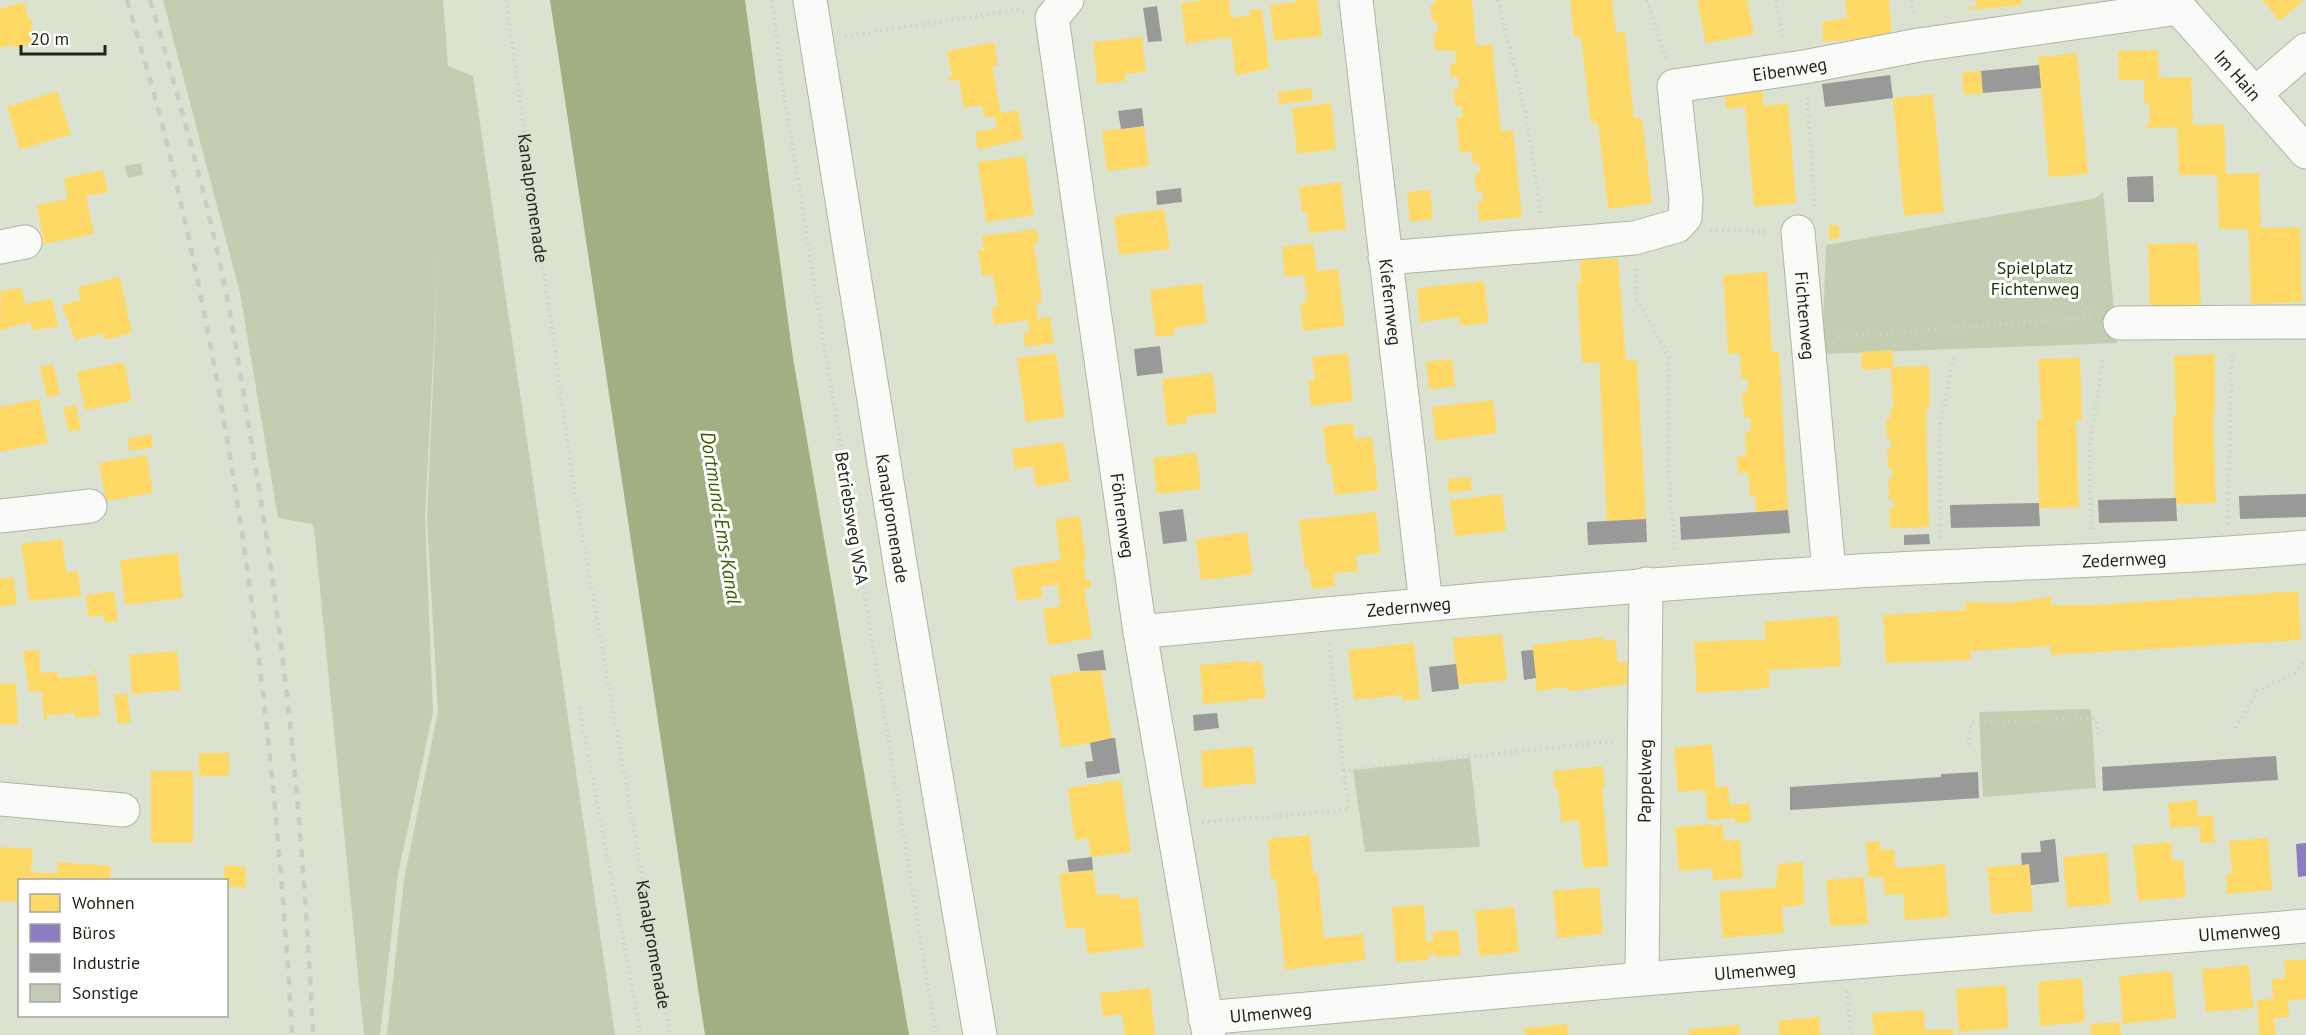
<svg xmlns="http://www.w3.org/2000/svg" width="2306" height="1035" font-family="'PT Sans',sans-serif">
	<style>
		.green { fill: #c2cdb1 }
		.water { fill: #a0b083 }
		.homes { fill: #ffd966 }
		.offices { fill: #8e7cc3 }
		.industry { fill: #999 }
		.building { fill: #c3cbb7 }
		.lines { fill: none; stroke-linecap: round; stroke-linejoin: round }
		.minor-casing { stroke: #aeb4a6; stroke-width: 35 }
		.path { stroke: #cfd1cc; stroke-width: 4; stroke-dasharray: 1.5 4.5; stroke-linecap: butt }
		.minor { stroke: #fafbf8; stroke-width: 33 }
		.rail { stroke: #caccc7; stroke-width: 4.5; stroke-dasharray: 8 8; stroke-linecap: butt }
		.labels { text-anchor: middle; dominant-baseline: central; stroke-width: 6; stroke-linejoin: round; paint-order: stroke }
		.street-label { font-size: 18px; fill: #1f2417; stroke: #fff }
		.park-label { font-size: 18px; fill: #253206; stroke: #fff }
		.water-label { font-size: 20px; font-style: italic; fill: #445d00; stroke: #fff }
	</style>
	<rect width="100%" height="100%" fill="#dbe2d0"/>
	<g class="green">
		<polygon points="163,0 443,0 448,66 473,76 615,1035 387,1035 404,880 438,711 427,520 439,245 425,518 433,712 398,874 380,1035 364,1035 314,528 312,524 278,518 240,293"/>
		<polygon points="2103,191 2117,343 1822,354 1826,245 2092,199 2099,196"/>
		<polygon points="2091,709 2096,788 1983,797 1979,712"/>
		<polygon points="1470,758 1480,847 1365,852 1353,770"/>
	</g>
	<polygon class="water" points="550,0 745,0 793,358 909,1035 705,1035"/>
	<g class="homes">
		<polygon points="1208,0 1229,0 1231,18 1250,15 1249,10 1262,9 1269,69 1236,75 1231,37 1188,43 1186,48 1181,3"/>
		<polygon points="1297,0 1318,0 1322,36 1274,41 1270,5 1297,2"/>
		<polygon points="1435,0 1472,0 1476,46 1492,44 1501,131 1513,130 1522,217 1479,221 1477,202 1483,202 1482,191 1476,191 1475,174 1480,173 1479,163 1473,163 1472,152 1460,153 1456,118 1462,118 1461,106 1455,106 1453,90 1459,89 1458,77 1451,78 1450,63 1456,63 1455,51 1435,50 1433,33 1438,33 1437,21 1432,21 1430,5 1435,4"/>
		<polygon points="1570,0 1612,0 1616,33 1625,32 1634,119 1642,118 1652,203 1608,209 1598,123 1591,123 1581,37 1574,38"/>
		<polygon points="1697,0 1747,0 1754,34 1706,43"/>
		<polygon points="1845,0 1889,0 1892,36 1823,42 1822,22 1847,18"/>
		<polygon points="1976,0 2021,0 2021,5 1969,10 1969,7 1976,7"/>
		<polygon points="2262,0 2304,0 2280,21"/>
		<polygon points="24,2 29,20 31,19 33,25 30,25 36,43 17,48 10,45 0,48 0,9"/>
		<polygon points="1142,37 1146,72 1125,74 1125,81 1097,84 1093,42"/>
		<polygon points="994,42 998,66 992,66 1001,113 1018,110 1023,139 978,150 975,132 997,128 995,116 984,118 982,105 964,108 959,80 948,81 947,78 952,77 947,51"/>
		<polygon points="2158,50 2159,78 2191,77 2193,125 2224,124 2226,174 2259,173 2261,228 2300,227 2302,302 2251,304 2248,229 2219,229 2217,175 2179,175 2177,127 2142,128 2149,125 2149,103 2144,103 2144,80 2119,80 2118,51"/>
		<polygon points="2077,53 2088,174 2049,177 2038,57"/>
		<polygon points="1981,71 1983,93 1964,95 1962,72"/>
		<polygon points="1311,88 1313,100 1279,104 1278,92"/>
		<polygon points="1762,88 1764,106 1788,103 1796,203 1754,207 1745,107 1726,109 1725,92"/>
		<polygon points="57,91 71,134 20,150 7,107"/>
		<polygon points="1933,94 1944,212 1904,216 1893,98"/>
		<polygon points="1331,103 1336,149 1297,154 1292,108"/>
		<polygon points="1144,126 1149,166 1107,171 1102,131"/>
		<polygon points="1025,156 1034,215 986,222 978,162"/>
		<polygon points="103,170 108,192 86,196 94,234 44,244 37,205 68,199 64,178"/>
		<polygon points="1341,182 1346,229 1309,233 1307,212 1302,213 1299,187"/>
		<polygon points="1430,190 1433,219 1410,222 1407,192"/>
		<polygon points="1164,209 1170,249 1119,255 1114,216"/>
		<rect x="1829" y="225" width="10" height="14"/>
		<polygon points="1037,229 1039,242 1034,243 1042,302 1036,303 1038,319 1050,317 1054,343 1025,347 1023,333 1029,333 1028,320 994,325 992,307 998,306 993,275 982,276 978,250 984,250 982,236"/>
		<polygon points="1313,243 1317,271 1338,269 1345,326 1303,331 1300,303 1307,302 1304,275 1285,277 1282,247"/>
		<polygon points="2198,243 2201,306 2150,308 2148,244"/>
		<polygon points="1618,258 1626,360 1637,360 1646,519 1607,521 1599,362 1582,363 1577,282 1581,282 1580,260"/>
		<polygon points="1767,272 1772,352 1779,351 1788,510 1756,512 1756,497 1750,497 1748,473 1738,473 1737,456 1746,455 1745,431 1751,431 1750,417 1744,418 1742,392 1748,392 1747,378 1741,378 1740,353 1728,354 1723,275"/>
		<polygon points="120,277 132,333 104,340 103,333 75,340 62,305 81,300 78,287"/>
		<polygon points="1484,281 1489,323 1460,326 1459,317 1420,322 1417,288"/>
		<polygon points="1202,283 1207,323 1174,328 1175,335 1156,337 1150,290"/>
		<polygon points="1,285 2,291 21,287 25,304 52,298 58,327 32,330 30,322 0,330"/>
		<polygon points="1892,350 1893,367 1929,366 1930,407 1926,408 1929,527 1890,528 1889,508 1893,508 1893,499 1889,499 1888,479 1892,478 1892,469 1888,469 1887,449 1891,449 1891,440 1887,440 1886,419 1890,419 1890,409 1893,409 1891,368 1862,370 1861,352"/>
		<polygon points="1056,353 1065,417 1026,422 1017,358"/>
		<polygon points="1348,353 1353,401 1311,406 1308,381 1315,380 1312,357"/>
		<polygon points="2215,354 2215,413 2213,414 2216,503 2175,504 2173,415 2176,415 2174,356"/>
		<polygon points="2080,358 2082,420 2076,420 2079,507 2039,508 2037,419 2042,419 2038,359"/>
		<polygon points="1452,359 1455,386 1429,390 1426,362"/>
		<polygon points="124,362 132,401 85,410 77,372"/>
		<polygon points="53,364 60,394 47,398 40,367"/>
		<polygon points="1213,373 1217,413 1186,416 1187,423 1167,426 1162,379"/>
		<polygon points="39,399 48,443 0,452 0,407"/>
		<polygon points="1493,400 1497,433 1436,441 1432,407"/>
		<polygon points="76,405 81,429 69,432 63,408"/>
		<polygon points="1353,423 1355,439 1372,437 1378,490 1335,495 1331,464 1327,464 1323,426"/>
		<polygon points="151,434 153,447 130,451 127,439"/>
		<polygon points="1064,442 1070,481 1036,487 1033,466 1015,469 1012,449"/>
		<polygon points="1197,453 1201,489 1157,494 1153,458"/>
		<polygon points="147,455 153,493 106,501 99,463"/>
		<polygon points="1470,477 1472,490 1449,493 1448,479"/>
		<polygon points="1502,494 1506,531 1455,536 1450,500"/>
		<polygon points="1376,512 1380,553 1356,555 1358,571 1334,573 1335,586 1312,589 1309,569 1305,569 1299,520"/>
		<polygon points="1080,516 1086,559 1083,559 1086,580 1090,580 1091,588 1084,589 1092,638 1048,645 1043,609 1061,606 1057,584 1041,587 1043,597 1017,601 1012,568 1061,560 1055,520"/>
		<polygon points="1247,532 1253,574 1201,580 1196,539"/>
		<polygon points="62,539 66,572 78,571 81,596 29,601 21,544"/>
		<polygon points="178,553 183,598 125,605 120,560"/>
		<polygon points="13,577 17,604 0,607 0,579"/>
		<polygon points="114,591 118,621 104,623 103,615 88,617 86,595"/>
		<polygon points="2298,591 2301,640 2051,655 2051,646 1970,651 1971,660 1886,663 1883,615 1966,610 1965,602 1968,602 2008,603 2051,597 2051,605 2093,605"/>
		<polygon points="1836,616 1838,616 1841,666 1769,670 1770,688 1697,693 1694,642 1766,639 1764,622"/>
		<polygon points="1502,634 1507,680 1457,685 1453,638"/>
		<polygon points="1602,637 1603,641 1615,639 1618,663 1628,662 1629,684 1571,691 1569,691 1568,687 1537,691 1532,645"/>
		<polygon points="1414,643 1420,699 1403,701 1402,695 1354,700 1348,650"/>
		<polygon points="39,650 41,673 58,672 58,678 95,675 94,669 96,669 100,716 75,718 75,713 47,715 47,720 44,720 42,691 29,692 23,651"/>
		<polygon points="177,651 181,690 132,694 129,655"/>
		<polygon points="1247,661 1247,664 1257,661 1264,665 1262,672 1266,696 1261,699 1250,698 1250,700 1203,704 1200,665"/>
		<polygon points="1101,669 1112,740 1061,747 1050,676"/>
		<polygon points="16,683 18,724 0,725 0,684"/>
		<polygon points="127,693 131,722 118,724 114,695"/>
		<polygon points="1712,744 1716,788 1728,786 1730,805 1749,803 1751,822 1735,823 1735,818 1708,820 1705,790 1678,792 1674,748"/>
		<polygon points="1253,746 1256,783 1203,788 1201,751"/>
		<rect x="199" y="753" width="30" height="23"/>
		<polygon points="1603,766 1605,787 1602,787 1609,866 1583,868 1579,820 1561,822 1558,789 1555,789 1553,771"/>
		<rect x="151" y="771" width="42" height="72"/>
		<polygon points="1121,780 1131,852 1091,857 1088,838 1075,840 1068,788"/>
		<polygon points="2197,800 2198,816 2213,815 2215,842 2200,843 2199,826 2170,828 2168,803"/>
		<polygon points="1712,824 1713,826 1723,825 1724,841 1740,840 1743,878 1713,880 1712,868 1679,871 1675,827"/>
		<polygon points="1310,835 1313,873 1318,873 1324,938 1363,934 1365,960 1285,970 1276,878 1271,879 1268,839"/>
		<polygon points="2268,838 2272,890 2227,894 2226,874 2232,874 2229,841"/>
		<polygon points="1880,841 1881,850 1894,849 1896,868 1945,864 1949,917 1905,920 1903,894 1885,895 1883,877 1869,878 1866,842"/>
		<polygon points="2171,842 2172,861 2183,860 2186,897 2138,901 2133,845"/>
		<polygon points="0,847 33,849 31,872 57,874 58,862 111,866 110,880 20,880 20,902 0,901"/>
		<polygon points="2107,853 2111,904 2067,907 2063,857"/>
		<polygon points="1803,862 1804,905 1782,907 1784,933 1723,938 1719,892 1776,887 1778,864"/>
		<polygon points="2029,864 2033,911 1992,914 1987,867"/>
		<polygon points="225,865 246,867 246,888 226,886 226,880 223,880"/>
		<polygon points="1093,870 1097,895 1118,894 1119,899 1138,897 1144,947 1088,954 1084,927 1066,929 1059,874"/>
		<polygon points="1864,877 1868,924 1830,926 1826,880"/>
		<polygon points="1599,887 1603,934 1557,938 1553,891"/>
		<polygon points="1424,905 1426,941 1433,941 1433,932 1458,930 1461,955 1435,957 1434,954 1428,955 1428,960 1396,962 1392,907"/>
		<polygon points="1514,907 1519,952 1479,956 1475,911"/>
		<polygon points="2306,959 2306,999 2288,1001 2289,1017 2274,1018 2276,1035 2259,1035 2257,1000 2273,999 2272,979 2285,978 2284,961"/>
		<polygon points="2249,965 2253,1008 2206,1012 2202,969"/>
		<polygon points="2172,971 2176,1018 2123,1024 2119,976"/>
		<polygon points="2082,978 2085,1022 2040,1026 2038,982"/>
		<polygon points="2006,985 2009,1028 1959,1032 1956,989"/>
		<polygon points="1150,988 1155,1035 1125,1035 1122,1014 1103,1017 1100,993"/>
		<polygon points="1924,1010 1925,1030 1953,1029 1954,1035 1874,1035 1872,1013"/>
		<polygon points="1817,1017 1819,1017 1821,1035 1779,1035 1778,1021"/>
		<polygon points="2120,1022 2121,1035 2091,1035 2090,1024"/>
		<polygon points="1567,1024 1568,1035 1525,1035 1524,1028"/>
		<polygon points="1739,1025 1740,1035 1689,1035 1689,1029"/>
	</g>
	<polygon class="offices" points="2306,843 2306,876 2298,877 2296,844"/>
	<g class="industry">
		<polygon points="1157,6 1162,41 1148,42 1143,8"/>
		<polygon points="2039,65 2041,88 1983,93 1981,71"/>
		<polygon points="1890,75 1893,98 1825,107 1822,84"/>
		<polygon points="1142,108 1144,126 1121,129 1118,111"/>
		<polygon points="2153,176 2154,202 2128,202 2127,177"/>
		<polygon points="1181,188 1182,202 1157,205 1156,191"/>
		<polygon points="1160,346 1163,373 1137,376 1134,349"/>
		<polygon points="2306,494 2306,517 2240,519 2239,496"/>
		<polygon points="2176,498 2177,521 2099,523 2098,500"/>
		<polygon points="2039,503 2039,508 2035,509 2039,508 2040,526 1951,528 1950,505"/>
		<polygon points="1183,509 1187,541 1163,544 1159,512"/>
		<polygon points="1788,510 1790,533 1681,540 1680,517"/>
		<polygon points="1646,519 1647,542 1588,545 1587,522"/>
		<polygon points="1929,534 1930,544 1904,545 1904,535"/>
		<polygon points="1103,650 1106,670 1080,671 1077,654"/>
		<polygon points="1533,650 1536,678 1524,680 1521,651"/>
		<polygon points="1456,664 1459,689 1432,692 1429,667"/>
		<polygon points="1217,713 1219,728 1194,731 1193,715"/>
		<polygon points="1112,738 1115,738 1120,773 1087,778 1085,762 1093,761 1090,743"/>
		<polygon points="2276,756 2278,780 2103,791 2102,767"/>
		<polygon points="1978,772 1979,798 1790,810 1790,787 1941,777 1941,774"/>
		<polygon points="2055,839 2059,882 2031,885 2029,864 2022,865 2021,853 2041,852 2040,841"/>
		<polygon points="1092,857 1093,870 1069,872 1067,860"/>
	</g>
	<polygon class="building" points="141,163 143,175 128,178 125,166"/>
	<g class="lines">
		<g class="minor-casing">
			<g id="minor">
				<path id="s2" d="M 810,0 L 900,563 L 980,1035"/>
				<path id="s3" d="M 1067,0 L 1052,18 L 1140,632 L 1209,1035"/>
				<path id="s4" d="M 1356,0 L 1426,604"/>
				<path id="s5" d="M 2172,0 L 2306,152"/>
				<polyline points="2255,94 2306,50"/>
				<path id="s6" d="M 1798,232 L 1829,572"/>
				<polyline points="0,247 25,242"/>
				<path id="s7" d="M 1385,258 L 1634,238 L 1677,226 L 1685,217 L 1686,199 L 1674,86 L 1804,67 L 1919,45 L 2179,8"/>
				<polyline points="2120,323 2306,322"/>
				<polyline points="0,516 90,506"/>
				<path id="s8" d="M 1140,632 C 1368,610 1596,587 1825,573 C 1985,563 2146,561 2306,547"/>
				<polyline points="0,799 123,810"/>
				<path id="s9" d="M 1642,979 L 1646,584"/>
				<path id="s10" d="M 1205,1018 L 1642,979 L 2306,926"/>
			</g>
		</g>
		<g class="path">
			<path id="s1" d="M 506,0 L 574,488 L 670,1035"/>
			<polyline points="772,0 781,77 936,1035"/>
			<polyline points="1498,0 1527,119 1541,217"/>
			<polyline points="1647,0 1666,59"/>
			<polyline points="1776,0 1784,41"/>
			<polyline points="1911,0 1914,17"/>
			<polyline points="845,36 1017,10 1025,12"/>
			<polyline points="1807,97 1815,207"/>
			<polyline points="1710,230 1769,232"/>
			<polyline points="1635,269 1637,299 1669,357 1669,477 1675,553"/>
			<polyline points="2064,287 2092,313"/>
			<polyline points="1838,337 2091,317"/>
			<polyline points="2228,524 2232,351"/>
			<polyline points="2091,529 2090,442 2103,360"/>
			<polyline points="1941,538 1939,432 1954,355"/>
			<polyline points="1329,644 1344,771"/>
			<polyline points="579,707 641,1035"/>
			<polyline points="2236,728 2257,691 2293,674 2306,661"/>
			<polyline points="1968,745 1971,723 2095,718 2099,737"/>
			<polyline points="1202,822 1349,810 1344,771 1614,741"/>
			<polyline points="1847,991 1851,1035"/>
		</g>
		<use href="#minor" class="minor"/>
		<g class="rail">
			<path d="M 127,0 C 141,49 156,98 168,148 C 238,439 275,736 292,1035"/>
			<path d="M 150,0 C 175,84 199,170 218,255 C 233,322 243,390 254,458 C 286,649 304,841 313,1035"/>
		</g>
	</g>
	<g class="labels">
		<g class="street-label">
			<text stroke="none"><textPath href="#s7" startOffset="555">Eibenweg</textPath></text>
			<text stroke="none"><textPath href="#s5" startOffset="100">Im Hain</textPath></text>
			<text stroke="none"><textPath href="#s1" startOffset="200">Kanalpromenade</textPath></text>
			<text stroke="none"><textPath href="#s4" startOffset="304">Kiefernweg</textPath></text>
			<text stroke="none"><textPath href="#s6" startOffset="84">Fichtenweg</textPath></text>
			<text stroke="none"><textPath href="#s3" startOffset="526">Föhrenweg</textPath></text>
			<text transform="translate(852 518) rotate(81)">Betriebsweg WSA</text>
			<text stroke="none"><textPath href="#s2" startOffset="525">Kanalpromenade</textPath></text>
			<text stroke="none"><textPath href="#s8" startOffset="987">Zedernweg</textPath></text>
			<text stroke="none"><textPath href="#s8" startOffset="270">Zedernweg</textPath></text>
			<text stroke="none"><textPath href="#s9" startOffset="198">Pappelweg</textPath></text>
			<text stroke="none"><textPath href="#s10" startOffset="1038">Ulmenweg</textPath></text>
			<text stroke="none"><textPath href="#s1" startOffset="956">Kanalpromenade</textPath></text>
			<text stroke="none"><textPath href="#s10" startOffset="552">Ulmenweg</textPath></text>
			<text stroke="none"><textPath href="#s10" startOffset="66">Ulmenweg</textPath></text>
		</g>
		<g class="park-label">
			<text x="2035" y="267">Spielplatz<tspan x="2035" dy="21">Fichtenweg</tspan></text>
		</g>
		<g class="water-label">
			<text transform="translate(721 518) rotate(81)">Dortmund-Ems-Kanal</text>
		</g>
	</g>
	<rect x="18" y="879" width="210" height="138" fill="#ffffff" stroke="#a5a7a2" stroke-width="1.5"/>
	<rect x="30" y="894" width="30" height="18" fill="#ffd966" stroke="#a5a7a2" stroke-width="1.5"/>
	<text x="72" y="909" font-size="18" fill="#1f2417">Wohnen</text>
	<rect x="30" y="924" width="30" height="18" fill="#8e7cc3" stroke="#a5a7a2" stroke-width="1.5"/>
	<text x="72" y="939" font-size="18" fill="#1f2417">Büros</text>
	<rect x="30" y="954" width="30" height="18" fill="#999999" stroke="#a5a7a2" stroke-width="1.5"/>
	<text x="72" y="969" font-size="18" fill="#1f2417">Industrie</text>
	<rect x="30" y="984" width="30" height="18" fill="#c3cbb7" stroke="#a5a7a2" stroke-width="1.5"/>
	<text x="72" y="999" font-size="18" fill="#1f2417">Sonstige</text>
	<path d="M21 45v9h84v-9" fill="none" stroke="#1f2417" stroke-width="3"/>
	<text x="30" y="45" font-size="18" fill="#1f2417" stroke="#ffffff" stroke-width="4.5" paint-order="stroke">20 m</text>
</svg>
